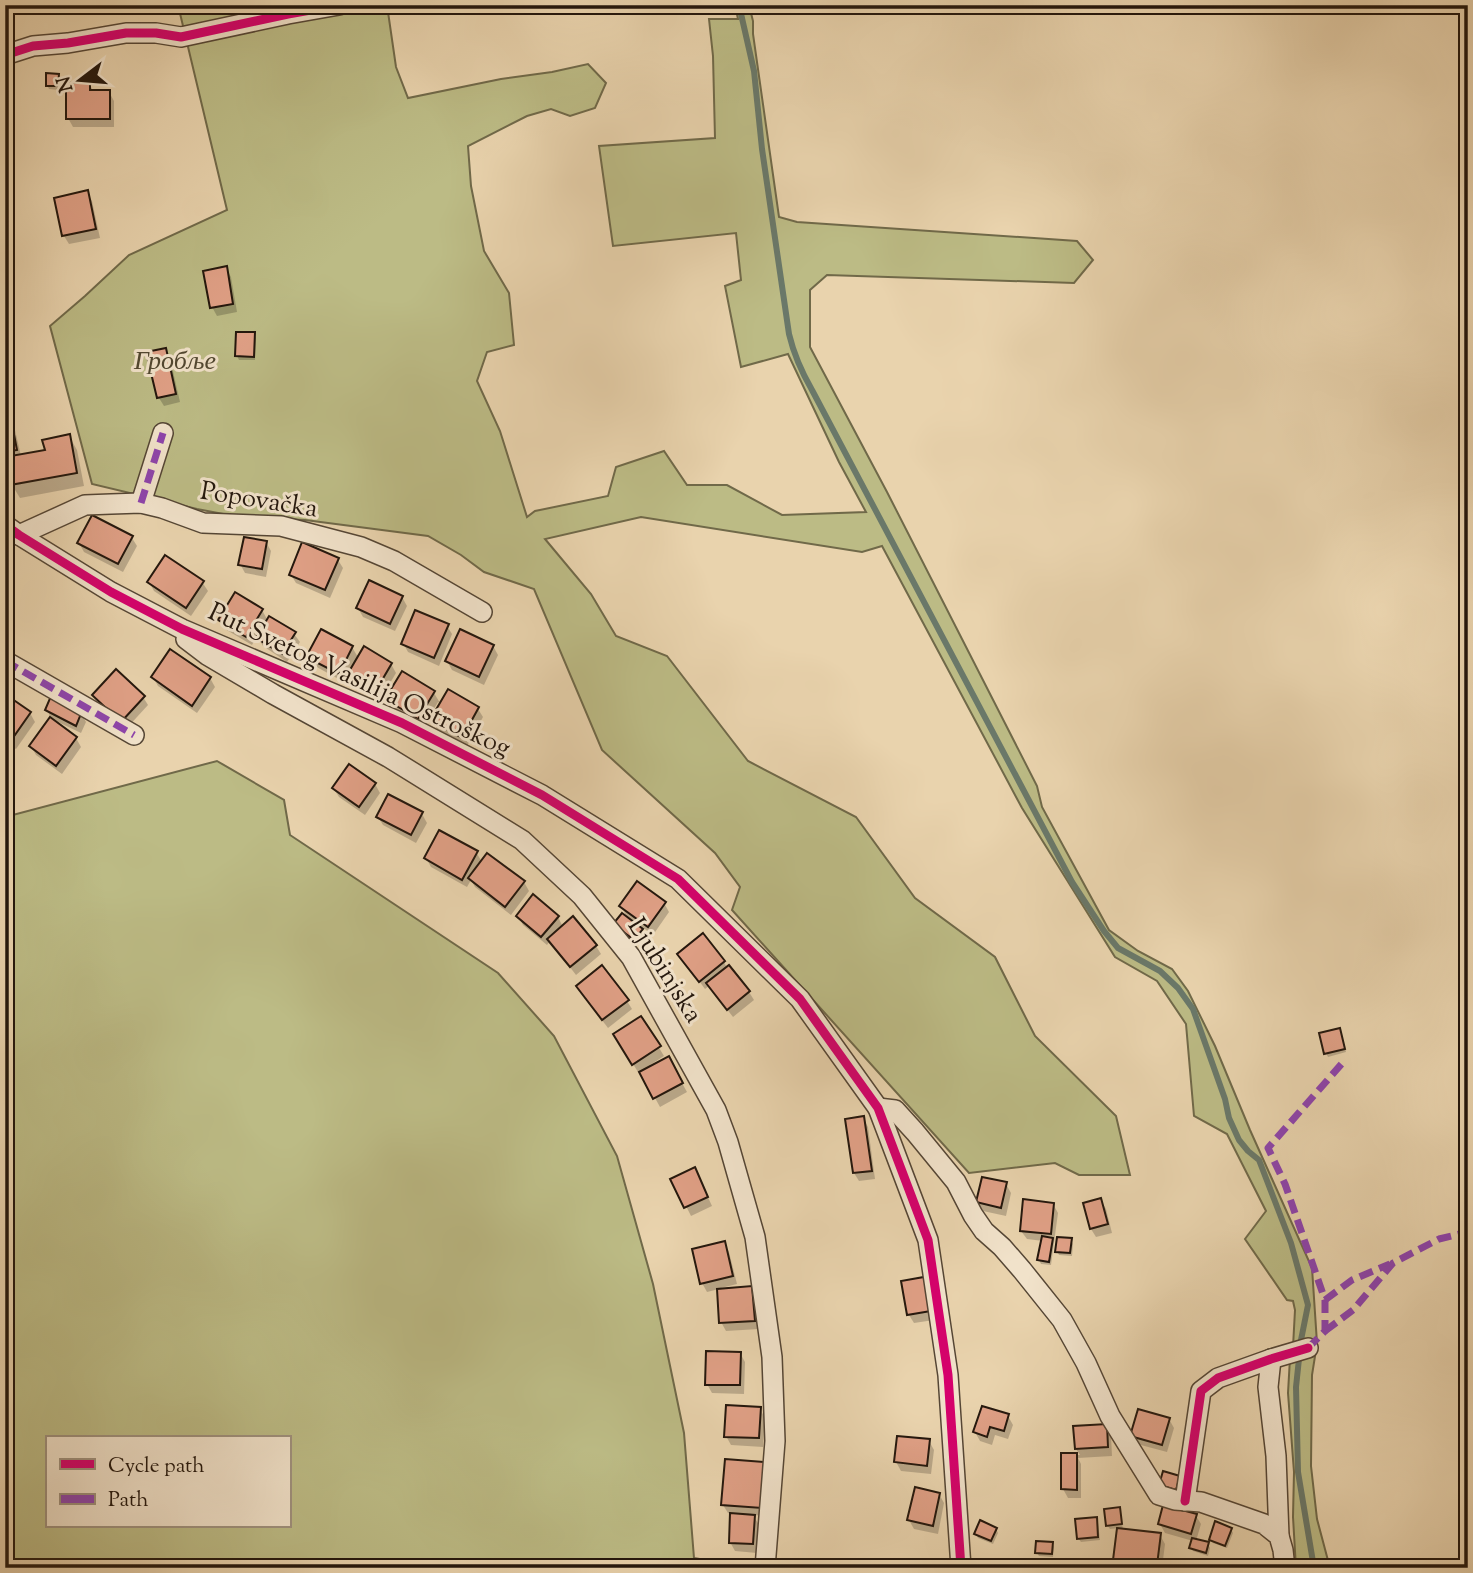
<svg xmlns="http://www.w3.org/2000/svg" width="1473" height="1573" font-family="'Sorts Mill Goudy',serif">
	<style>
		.green { fill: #bcbb85; stroke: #706949; stroke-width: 2; fill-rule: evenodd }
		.shadow { fill: #0003 }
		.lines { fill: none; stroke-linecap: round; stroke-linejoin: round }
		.stream { stroke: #6a7869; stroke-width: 6 }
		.building { fill: #e0a086; stroke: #24170d; stroke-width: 2 }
		.minor-casing { stroke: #554635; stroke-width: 22 }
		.minor { stroke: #f1e2ca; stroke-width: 19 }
		.quiet { stroke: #8e44ad; stroke-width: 7; stroke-dasharray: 14 7; stroke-linecap: butt }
		.cycleway-casing { stroke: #f1e2ca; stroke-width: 13 }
		.cycleway { stroke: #d6006c; stroke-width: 9 }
		.labels { text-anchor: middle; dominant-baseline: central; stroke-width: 6; stroke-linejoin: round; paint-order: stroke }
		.park-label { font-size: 26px; font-style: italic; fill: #524831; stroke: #f1e2ca }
		.street-label { font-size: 26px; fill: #24170d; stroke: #f1e2ca }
	</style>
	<rect width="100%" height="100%" fill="#e9d3ad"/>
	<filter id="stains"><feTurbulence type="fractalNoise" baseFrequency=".00286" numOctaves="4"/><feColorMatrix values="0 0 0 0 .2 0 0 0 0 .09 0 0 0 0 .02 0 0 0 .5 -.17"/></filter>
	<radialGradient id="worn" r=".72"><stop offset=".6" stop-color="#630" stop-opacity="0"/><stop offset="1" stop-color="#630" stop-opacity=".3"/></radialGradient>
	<g class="green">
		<polygon points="178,5 387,5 396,67 408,98 501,79 552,72 588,64 606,83 595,108 570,116 551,109 527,116 468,146 471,186 484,251 509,293 514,345 487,352 477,381 500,431 527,517 535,511 608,496 616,467 664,451 687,485 727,485 782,515 866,512 839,462 788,354 741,367 725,286 741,280 736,233 613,246 599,146 715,138 713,56 709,19 738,19 735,5 749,5 753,21 753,34 779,217 797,222 1077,241 1093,260 1074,283 827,275 810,290 810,347 887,492 1037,786 1042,807 1109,930 1138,951 1172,969 1188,991 1215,1046 1250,1130 1312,1268 1317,1343 1293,1347 1295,1310 1293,1301 1287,1300 1245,1239 1266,1211 1227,1134 1194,1116 1186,1024 1157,981 1115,957 1022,808 882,546 862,552 641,517 545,539 591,594 616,636 667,656 748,761 856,817 915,898 995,957 1035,1036 1116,1116 1130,1175 1079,1175 1055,1163 969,1173 732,910 740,887 715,853 602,750 534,589 484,572 461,555 428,536 305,520 239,517 197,509 92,484 50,326 85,296 129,255 227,210"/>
		<path d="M 217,761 L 284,800 L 290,835 L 498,973 L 554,1036 L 617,1156 L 653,1284 L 684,1433 L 694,1558 L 751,1568 L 5,1568 L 5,817 ZM 47,1438 L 289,1438 L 289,1526 L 47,1526 Z"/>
		<polygon points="1316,1350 1312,1375 1311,1466 1317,1519 1330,1568 1296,1568 1293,1517 1294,1472 1288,1393 1290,1358"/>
	</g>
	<g class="shadow">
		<polygon points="58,75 60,79 59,90 49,89 47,85"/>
		<polygon points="89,84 94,92 109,92 114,101 114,127 73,127 68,118"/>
		<polygon points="87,192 92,201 100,238 69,244 64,236 56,199"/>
		<polygon points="226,268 231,277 237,312 217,316 212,307"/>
		<polygon points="254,334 256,338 255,360 239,360 237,356"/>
		<polygon points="165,350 170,358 180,402 164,406 159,398"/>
		<polygon points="10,421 15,430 21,456 47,451 69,436 77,450 84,486 20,498 12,485 5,456 5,422"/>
		<polygon points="132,538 137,546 123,572 84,552 79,543"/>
		<polygon points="266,542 271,551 266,577 245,573 240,564"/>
		<polygon points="338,560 343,568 330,598 296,583 291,575"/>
		<polygon points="149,582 202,582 208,591 191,616 154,591"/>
		<polygon points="402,597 407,606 395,631 363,617 358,608"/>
		<polygon points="262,610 268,621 294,634 300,642 287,662 263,646 257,636 252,645 225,629 220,620"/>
		<polygon points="447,626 452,634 439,666 408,652 403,643"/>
		<polygon points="493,646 498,655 484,685 452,670 447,661"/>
		<polygon points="352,647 359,659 391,664 396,673 383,695 354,677 354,681 381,698 380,700 354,684 348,674 344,682 313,665 308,657"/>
		<polygon points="153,677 210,678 215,687 197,713 158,686"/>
		<polygon points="448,691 478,709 483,717 467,746 437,729 432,720"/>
		<polygon points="434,693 440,703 438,702 423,727 392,707 387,699"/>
		<polygon points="94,696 143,697 148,705 126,729 99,704"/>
		<polygon points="5,697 30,713 35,722 16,749 5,742"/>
		<polygon points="47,710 81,713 86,722 81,733 56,721 55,723 76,738 81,747 62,774 36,755 31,746 51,718"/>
		<polygon points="375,784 380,793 365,815 339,797 334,789"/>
		<polygon points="422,814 427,823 416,843 383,825 378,817"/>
		<polygon points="476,852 482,862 524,882 529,891 511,915 475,887 471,880 467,887 431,867 426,858"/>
		<polygon points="664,903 669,912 653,935 638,924 644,934 637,943 617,928 629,921 621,906"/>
		<polygon points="518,916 558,917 563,927 596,946 601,954 576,975 550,941 547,945 523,925"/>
		<polygon points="679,954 724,962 727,968 749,992 754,1000 733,1017 709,986 705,989"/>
		<polygon points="583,995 627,1001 632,1009 608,1028"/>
		<polygon points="641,1018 664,1056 650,1065 651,1068 668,1058 687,1092 660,1107 640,1071 638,1072 615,1035"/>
		<polygon points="1341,1033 1346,1052 1328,1057 1326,1053"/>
		<polygon points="863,1118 868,1127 875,1179 859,1181 854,1173"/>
		<polygon points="699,1178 712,1206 691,1216 673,1180"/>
		<polygon points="1006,1184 1011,1193 1006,1216 983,1211 978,1202"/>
		<polygon points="1101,1201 1106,1209 1112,1233 1096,1237 1091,1229"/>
		<polygon points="1053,1204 1058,1213 1051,1265 1041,1264 1039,1260 1043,1241 1027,1239 1021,1231"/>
		<polygon points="1071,1240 1073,1244 1072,1256 1059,1255 1057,1251"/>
		<polygon points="724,1243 729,1252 737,1284 721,1288 722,1290 751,1288 756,1297 759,1329 726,1331 721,1322 719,1289 707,1292 702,1283"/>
		<polygon points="923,1279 934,1320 914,1323 909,1315 903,1282"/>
		<polygon points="740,1353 745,1362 744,1394 712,1393 707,1384"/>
		<polygon points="760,1409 765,1418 763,1447 731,1445 726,1436"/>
		<polygon points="1008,1416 1013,1425 1008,1439 995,1435 992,1445 980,1441 975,1432"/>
		<polygon points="1169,1419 1174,1428 1167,1452 1137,1444 1132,1436"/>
		<polygon points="1106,1426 1111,1435 1112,1456 1078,1458 1081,1464 1081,1498 1068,1498 1063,1489 1063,1455 1080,1455 1076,1449"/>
		<polygon points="929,1441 934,1450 931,1474 901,1471 896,1462"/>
		<polygon points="764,1464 766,1516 753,1515 759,1525 757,1553 735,1551 730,1542 732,1514 728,1513 723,1505"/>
		<polygon points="939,1494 944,1503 938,1534 914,1529 909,1520"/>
		<polygon points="1119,1509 1121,1513 1123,1531 1160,1535 1165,1544 1162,1568 1120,1568 1115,1559 1119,1528 1110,1529 1107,1525"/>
		<polygon points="1196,1516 1201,1524 1196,1541 1208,1544 1210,1548 1208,1556 1193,1551 1191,1548 1193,1541 1165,1533 1160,1524"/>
		<polygon points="1096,1519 1098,1523 1100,1540 1081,1542 1078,1538"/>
		<polygon points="996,1529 998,1533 993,1544 978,1538 976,1534"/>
		<polygon points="1231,1529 1233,1533 1227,1548 1213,1543 1211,1540"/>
		<polygon points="1052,1543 1054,1547 1053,1557 1039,1556 1037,1553"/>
	</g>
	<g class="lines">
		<path class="stream" d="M 739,5 L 754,71 L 762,149 L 789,334 C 794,355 801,371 812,390 L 1072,882 L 1104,931 L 1118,948 L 1160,971 L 1178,988 L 1193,1009 L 1225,1099 L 1229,1118 L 1239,1140 L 1248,1151 L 1259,1160 L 1291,1243 L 1308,1305 L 1301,1340 L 1296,1387 L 1298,1472 L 1314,1568"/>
	</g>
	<g class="building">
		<polygon points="46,73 59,74 58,86 46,86"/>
		<polygon points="90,82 90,90 110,90 110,119 66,119 66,83"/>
		<polygon points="88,190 96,229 62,236 54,198"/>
		<polygon points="227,266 233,304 210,308 203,271"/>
		<polygon points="236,332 255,332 254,357 235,356"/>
		<polygon points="166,348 176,394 157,398 146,352"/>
		<polygon points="11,419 17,450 5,452 5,420"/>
		<polygon points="70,434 77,473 10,485 5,457 45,450 42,440"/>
		<polygon points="92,515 133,536 118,564 77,543"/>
		<polygon points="244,537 267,541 262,569 238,565"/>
		<polygon points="302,542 339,558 325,590 289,575"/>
		<polygon points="165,555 204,581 186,608 147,582"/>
		<polygon points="369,580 403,596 390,624 356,608"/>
		<polygon points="235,592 263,609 246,637 218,620"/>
		<polygon points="415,610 449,624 434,658 401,644"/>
		<polygon points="269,616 296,632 282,654 256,638"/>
		<polygon points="321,629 353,646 339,674 306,657"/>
		<polygon points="460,629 494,645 479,677 445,661"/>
		<polygon points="364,646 392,663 375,692 347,675"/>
		<polygon points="170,649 211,677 192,706 151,677"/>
		<polygon points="116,669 145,696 121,722 92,695"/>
		<polygon points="402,671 435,691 418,719 385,699"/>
		<polygon points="448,689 479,707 462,738 430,720"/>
		<polygon points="5,694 31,712 10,742 5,738"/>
		<polygon points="51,696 82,711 76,726 45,710"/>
		<polygon points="50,717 77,737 56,766 29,746"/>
		<polygon points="349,764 376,783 359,807 332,788"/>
		<polygon points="388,794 423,812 411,835 376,817"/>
		<polygon points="439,830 478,851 462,880 424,858"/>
		<polygon points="487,853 525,881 505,907 468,878"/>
		<polygon points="637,881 666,902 648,927 619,906"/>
		<polygon points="533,894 559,916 541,937 516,916"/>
		<polygon points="622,913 643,929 634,940 613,924"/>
		<polygon points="573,916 597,945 570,967 547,939"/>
		<polygon points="703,933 725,961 699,982 677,954"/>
		<polygon points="602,965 629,1000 602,1020 576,986"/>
		<polygon points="729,965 750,991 727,1010 706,983"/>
		<polygon points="641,1016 661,1046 632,1065 613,1034"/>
		<polygon points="1340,1028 1345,1049 1324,1054 1319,1033"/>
		<polygon points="669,1056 683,1083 653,1099 639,1072"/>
		<polygon points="864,1116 872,1171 853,1173 845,1119"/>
		<polygon points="695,1167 708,1197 684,1208 670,1179"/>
		<polygon points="982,1177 1007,1182 1001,1208 976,1202"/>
		<polygon points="1101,1198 1108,1224 1090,1229 1083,1203"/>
		<polygon points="1023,1199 1054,1203 1051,1234 1020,1231"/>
		<polygon points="1042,1236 1053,1238 1049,1262 1037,1260"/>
		<polygon points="1057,1237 1072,1238 1070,1253 1055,1252"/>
		<polygon points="725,1241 733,1276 700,1284 692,1249"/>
		<polygon points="924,1277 931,1311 907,1315 901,1281"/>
		<polygon points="752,1286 755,1321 719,1323 717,1289"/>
		<polygon points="706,1351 741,1352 740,1385 705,1385"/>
		<polygon points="726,1405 761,1407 759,1438 724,1437"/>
		<polygon points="982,1406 1009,1414 1004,1431 990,1427 987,1437 973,1432"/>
		<polygon points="1138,1409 1170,1418 1162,1445 1130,1436"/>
		<polygon points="1107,1424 1108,1447 1075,1449 1073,1426"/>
		<polygon points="897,1436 930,1439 927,1466 894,1462"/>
		<polygon points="1061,1453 1077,1453 1077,1490 1061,1489"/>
		<polygon points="725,1459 765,1462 762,1508 721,1505"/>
		<polygon points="1163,1471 1180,1476 1176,1490 1159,1485"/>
		<polygon points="915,1487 940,1493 933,1526 907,1520"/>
		<polygon points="1163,1505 1197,1514 1191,1534 1158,1524"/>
		<polygon points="1120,1507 1122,1524 1106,1526 1104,1509"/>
		<polygon points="730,1513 755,1515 753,1544 729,1543"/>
		<polygon points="1097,1517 1098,1537 1077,1539 1075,1519"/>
		<polygon points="980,1520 997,1528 991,1541 974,1534"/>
		<polygon points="1215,1521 1232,1528 1225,1546 1209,1540"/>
		<polygon points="1117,1528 1161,1533 1157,1565 1113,1560"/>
		<polygon points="1192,1538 1209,1542 1206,1553 1189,1548"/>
		<polygon points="1036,1541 1053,1542 1052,1554 1035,1553"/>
	</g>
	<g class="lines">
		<g class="minor-casing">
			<g id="minor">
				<polyline points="5,55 33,46 68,43 126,33 156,33 181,37 288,14 339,5"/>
				<polyline points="141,503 163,433"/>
				<polyline points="5,525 19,535 111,592 182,629 402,723 542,795 678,879 800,999 878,1108 928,1240 948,1375 961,1568"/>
				<polyline points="19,535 85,505 111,504 141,503 162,508 203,523 281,526 361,547 394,561 482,612"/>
				<polyline points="186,639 207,655 273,694 388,757 522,840 582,896 631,957 716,1110 728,1142 755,1237 772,1357 775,1441 765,1568"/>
				<polyline points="5,661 134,735"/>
				<polyline points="878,1108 895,1110 915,1132 956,1182 973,1215 984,1231 1002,1247 1022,1270 1062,1320 1086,1363 1110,1416 1159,1495 1175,1500 1201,1502 1264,1524 1279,1536 1283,1550 1285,1568"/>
				<polyline points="1271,1359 1268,1387 1276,1456 1279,1536"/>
				<polyline points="1185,1501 1201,1391 1218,1378 1271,1359 1308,1348"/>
			</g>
		</g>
		<use href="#minor" class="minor"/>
		<g class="quiet">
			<polyline points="141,503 163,433"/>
			<polyline points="5,661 134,735"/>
			<polyline points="1325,1300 1352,1280 1390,1264"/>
			<polyline points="1325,1331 1353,1310 1393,1263 1439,1239 1468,1232"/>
			<polyline points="1308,1348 1325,1331 1325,1300 1285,1184 1268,1148 1345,1060"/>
		</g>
		<g class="cycleway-casing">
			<g id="cycleway">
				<polyline points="5,55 33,46 68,43 126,33 156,33 181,37 288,14 339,5"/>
				<polyline points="5,525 19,535 111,592 182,629 402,723 542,795 678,879 800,999 878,1108 928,1240 948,1375 961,1568"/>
				<polyline points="1185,1501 1201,1391 1218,1378 1271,1359 1308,1348"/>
			</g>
		</g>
		<use href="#cycleway" class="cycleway"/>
	</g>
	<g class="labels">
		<g class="park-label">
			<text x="175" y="362">Гробље</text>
		</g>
		<g class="street-label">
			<text transform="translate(259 501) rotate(9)">Popovačka</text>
			<text transform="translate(359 681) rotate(25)">Put Svetog Vasilija Ostroškog</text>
			<text transform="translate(664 971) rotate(58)">Ljubinjska</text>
		</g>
	</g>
	<rect width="1473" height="1573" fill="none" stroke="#e9d3ad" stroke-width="28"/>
	<rect x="7" y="7" width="1459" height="1559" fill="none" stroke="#24170d" stroke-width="3.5"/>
	<rect x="14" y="14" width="1445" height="1545" fill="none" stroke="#24170d" stroke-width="2"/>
	<rect x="46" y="1436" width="245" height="91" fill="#f1e2ca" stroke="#9f917e" stroke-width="2"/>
	<rect x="60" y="1459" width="35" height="10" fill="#d6006c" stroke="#9f917e" stroke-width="2"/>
	<text x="108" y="1472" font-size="21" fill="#24170d">Cycle path</text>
	<rect x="60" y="1494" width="35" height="10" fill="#8e44ad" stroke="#9f917e" stroke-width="2"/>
	<text x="108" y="1506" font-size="21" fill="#24170d">Path</text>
	<g transform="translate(80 80) rotate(254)" stroke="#f1e2ca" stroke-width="5" paint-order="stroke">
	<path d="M0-5L12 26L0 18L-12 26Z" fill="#24170d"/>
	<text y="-10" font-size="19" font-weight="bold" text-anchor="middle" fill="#24170d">N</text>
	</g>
	<rect width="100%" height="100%" filter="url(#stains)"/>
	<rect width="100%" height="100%" fill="url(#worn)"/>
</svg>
